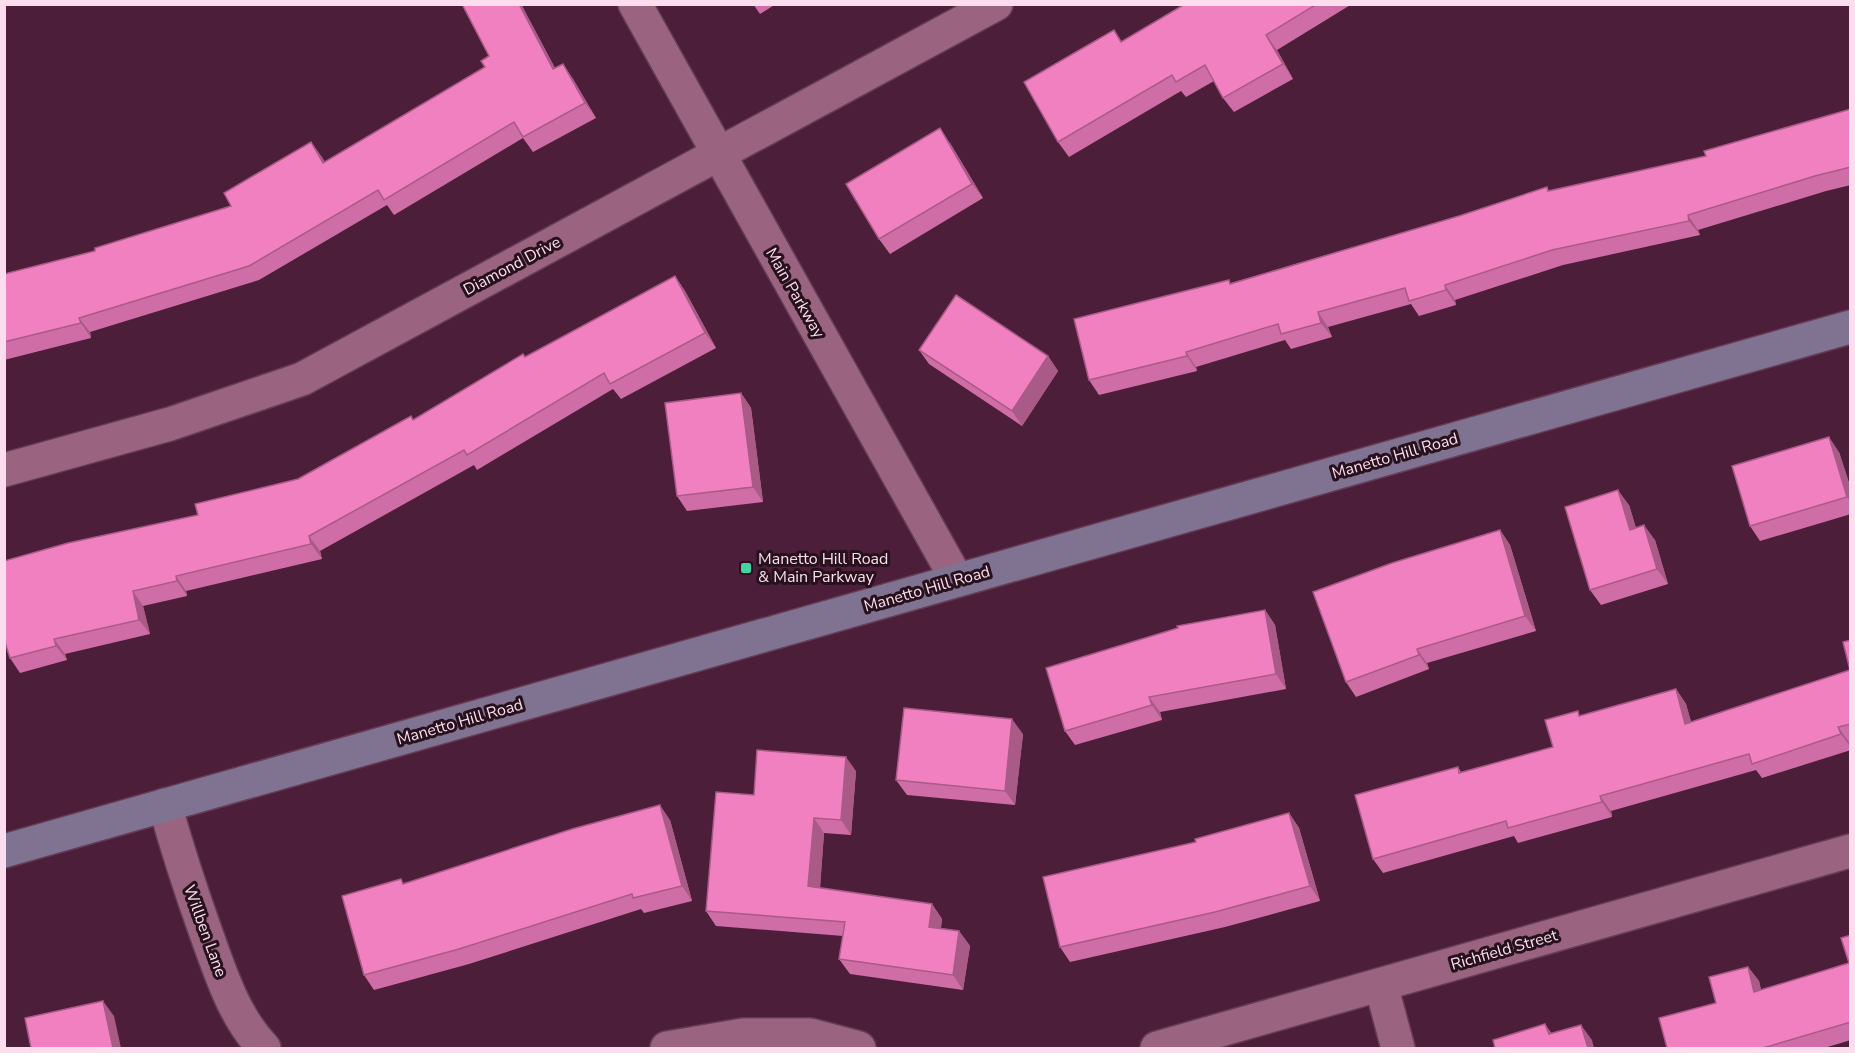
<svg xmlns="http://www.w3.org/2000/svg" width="1855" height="1053" font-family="'Nunito Sans',sans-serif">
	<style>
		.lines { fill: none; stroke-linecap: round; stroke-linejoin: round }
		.street-casing { stroke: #653c55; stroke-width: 36 }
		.secondary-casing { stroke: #653c55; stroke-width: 36 }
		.street { stroke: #9a6481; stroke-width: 33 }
		.secondary { stroke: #7f7391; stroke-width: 33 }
		.wall { fill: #cf6ea6 }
		.shaded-wall { fill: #a95a87 }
		.building { fill: #f180c1; stroke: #a95a87; stroke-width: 1.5 }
		.poi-dot { fill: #3ed4a3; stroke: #26111d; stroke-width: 2 }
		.labels { text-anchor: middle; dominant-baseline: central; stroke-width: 6; stroke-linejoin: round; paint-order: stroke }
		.street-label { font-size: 16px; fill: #fcdded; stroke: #26111d }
		.poi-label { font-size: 16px; fill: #fcdded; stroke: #26111d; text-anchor: start }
	</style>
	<rect width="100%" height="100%" fill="#4d1e39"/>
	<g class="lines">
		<g class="street-casing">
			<g id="street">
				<polyline points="635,4 957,580"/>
				<polyline points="4,470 170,424 302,379 996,4"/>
				<path d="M 165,805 C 177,848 191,891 206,933 C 221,974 234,1017 264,1048"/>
				<polyline points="1381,985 1398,1048"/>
				<polyline points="667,1048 743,1035 810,1035 859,1048"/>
				<polyline points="1157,1048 1850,851"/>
			</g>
		</g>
		<g class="secondary-casing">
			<polyline id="secondary" points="4,851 1850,327"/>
		</g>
		<use href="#street" class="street"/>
		<use href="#secondary" class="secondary"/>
	</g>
	<g class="wall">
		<polygon points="462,4 521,4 555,68 563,64 573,79 596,118 533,152 523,138 394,215 387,205 259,280 90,332 91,338 4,360 4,274 95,251 231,206 311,142 325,162 485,67 489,56"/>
		<polygon points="753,4 776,4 760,14"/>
		<polygon points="1185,4 1352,4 1277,50 1293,79 1234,112 1223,98 1214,81 1186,97 1181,91 1069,157 1058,142 1114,30 1122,42"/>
		<polygon points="1851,109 1851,185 1826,191 1698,230 1700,235 1563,265 1455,300 1456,305 1419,316 1411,304 1328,327 1332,337 1291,349 1285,340 1196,367 1197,371 1099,395 1089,380 1231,283 1459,216 1547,187 1549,191 1706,156"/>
		<polygon points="950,143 983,198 890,254 879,239"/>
		<polygon points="675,276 685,291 716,348 621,399 613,389 477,470 474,465 320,551 322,559 186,591 187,596 143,606 150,634 65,654 67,660 20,673 10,658 198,515 298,479 413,420 526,357"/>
		<polygon points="919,350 1048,356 1058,371 1022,426 929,364"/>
		<polygon points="741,393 751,408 763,502 687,511 677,496"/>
		<polygon points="1839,452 1851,489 1851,514 1760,541 1750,526"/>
		<polygon points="1629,505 1636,528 1655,540 1668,584 1601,605 1590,590"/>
		<polygon points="1500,530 1510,545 1536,631 1427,663 1429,669 1356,697 1346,682"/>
		<polygon points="1265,610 1275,625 1286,689 1160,712 1162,720 1075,745 1065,731"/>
		<polygon points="1851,640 1851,741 1849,742 1851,750 1762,778 1756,770 1611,811 1612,817 1518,843 1514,836 1383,873 1373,859 1458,767 1461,772 1553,747 1581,716 1676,689 1686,704 1691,722 1850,670"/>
		<polygon points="1023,734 1015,805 907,795 896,780"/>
		<polygon points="856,771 851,835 824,833 820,888 932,904 942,919 941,928 959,931 970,946 963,990 850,974 839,959 843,936 716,926 706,911 754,795"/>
		<polygon points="1289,813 1299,828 1320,901 1225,927 1070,962 1060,947 1196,842"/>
		<polygon points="670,820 692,901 644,913 641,909 469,964 374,990 364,975 404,883"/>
		<polygon points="1851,935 1851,1040 1824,1048 1667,1048 1716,1003 1748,967 1759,981 1761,990 1849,963"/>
	</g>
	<g class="shaded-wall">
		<polygon points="519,4 521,4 563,84 553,69"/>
		<polygon points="1266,35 1277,50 1293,79 1283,64"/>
		<polygon points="563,64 573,79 596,118 585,103"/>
		<polygon points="940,128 950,143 983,198 972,184"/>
		<polygon points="311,142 322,157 333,178 323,163"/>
		<polygon points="1688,215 1698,230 1700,235 1689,221"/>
		<polygon points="675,276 685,291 716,348 705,333"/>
		<polygon points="1445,285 1455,300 1456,305 1446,290"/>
		<polygon points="1318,312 1328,327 1332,337 1321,323"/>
		<polygon points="79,318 90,332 91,338 81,323"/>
		<polygon points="1186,352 1196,367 1197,371 1187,356"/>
		<polygon points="1048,356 1058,371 1022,426 1012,411"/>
		<polygon points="741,393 751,408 763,502 753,487"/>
		<polygon points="1829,437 1839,452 1851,489 1851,502 1847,497"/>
		<polygon points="1618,490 1629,505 1641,545 1630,530"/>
		<polygon points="1644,525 1655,540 1668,584 1657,569"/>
		<polygon points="1500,530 1510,545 1536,631 1525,616"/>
		<polygon points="309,536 320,551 322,559 311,544"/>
		<polygon points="176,576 186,591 187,596 177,581"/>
		<polygon points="133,591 143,606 150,634 139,620"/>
		<polygon points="1265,610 1275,625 1286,689 1276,674"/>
		<polygon points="54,639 65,654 67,660 56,646"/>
		<polygon points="1417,649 1427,663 1429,669 1419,655"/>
		<polygon points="1676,689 1686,704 1696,739 1685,724"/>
		<polygon points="1149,697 1160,712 1162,720 1152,705"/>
		<polygon points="1012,719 1023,734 1015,805 1005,791"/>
		<polygon points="1838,727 1849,742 1851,748 1841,734"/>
		<polygon points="846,757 856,771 851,835 841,820"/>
		<polygon points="1600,796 1611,811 1612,817 1602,802"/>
		<polygon points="660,805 670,820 692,901 682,886"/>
		<polygon points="1289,813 1299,828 1320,901 1310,886"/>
		<polygon points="814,818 824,833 819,901 808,886"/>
		<polygon points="932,904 942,919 939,941 929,927"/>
		<polygon points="959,931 970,946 963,990 953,975"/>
		<polygon points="1748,967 1759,981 1765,1006 1754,992"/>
		<polygon points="103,1001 114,1016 121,1048 113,1048"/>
		<polygon points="1545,1024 1556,1039 1549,1034"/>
		<polygon points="1581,1025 1592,1040 1594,1048 1588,1048"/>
	</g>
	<g class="building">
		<polygon points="462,4 519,4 553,69 563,64 585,103 523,137 514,122 384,200 378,190 249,266 79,318 81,323 4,342 4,274 95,251 95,248 231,206 224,193 311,142 323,163 485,67 481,61 489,56"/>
		<polygon points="1185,4 1317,4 1266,35 1283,64 1223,98 1205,65 1176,82 1172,75 1058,142 1024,82 1114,30 1121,42"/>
		<polygon points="1851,109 1851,167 1815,176 1688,215 1689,221 1552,250 1445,285 1446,290 1409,301 1405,288 1318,312 1321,323 1281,334 1278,324 1186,352 1187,356 1089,380 1074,319 1229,280 1230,284 1459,216 1547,187 1548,191 1706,156 1704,151"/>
		<polygon points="940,128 972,184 879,239 846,184"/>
		<polygon points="675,276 705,333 610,384 604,373 467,455 464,450 309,536 311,544 176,576 177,581 133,591 139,620 54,639 56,646 10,658 4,639 4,561 68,543 198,515 195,504 298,479 411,416 413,420 523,354 525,357"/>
		<polygon points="956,295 1048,356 1012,411 919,350"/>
		<polygon points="741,393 753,487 677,496 665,403"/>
		<polygon points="1829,437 1847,497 1750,526 1732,466"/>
		<polygon points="1618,490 1630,530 1644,525 1657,569 1590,590 1565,507"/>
		<polygon points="1500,530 1525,616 1417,649 1419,655 1346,682 1313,592 1392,563"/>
		<polygon points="1265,610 1276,674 1149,697 1152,705 1065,731 1046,668 1178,628 1177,626"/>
		<polygon points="1851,640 1851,724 1838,727 1841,734 1752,764 1749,754 1600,796 1602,802 1508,828 1506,821 1373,859 1355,795 1458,767 1459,773 1553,747 1545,720 1578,711 1579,716 1676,689 1685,724 1850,670 1843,642"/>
		<polygon points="904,708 1012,719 1005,791 896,780"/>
		<polygon points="757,750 846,757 841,820 814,818 808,886 932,904 929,927 959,931 953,975 839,959 845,922 706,911 716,792 754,795"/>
		<polygon points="660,805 682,886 633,898 632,894 459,949 364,975 342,896 401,879 403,884 572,829"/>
		<polygon points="1289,813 1310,886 1215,912 1060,947 1043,877 1196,842 1195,839"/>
		<polygon points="1851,935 1851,1022 1763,1048 1667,1048 1659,1018 1716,1003 1709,977 1748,967 1754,992 1849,963 1841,938"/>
		<polygon points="103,1001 113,1048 31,1048 25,1018"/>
		<polygon points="1545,1024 1549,1034 1581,1025 1588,1048 1495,1048 1493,1040"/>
	</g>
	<rect class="poi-dot" x="740" y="562" width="12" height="12" rx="3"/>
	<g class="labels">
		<g class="street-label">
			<text transform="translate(512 266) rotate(-28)">Diamond Drive</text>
			<text transform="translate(795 293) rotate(60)">Main Parkway</text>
			<text transform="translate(1395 456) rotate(-16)">Manetto Hill Road</text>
			<text transform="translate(927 589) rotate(-16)">Manetto Hill Road</text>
			<text transform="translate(460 722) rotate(-16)">Manetto Hill Road</text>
			<text transform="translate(205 931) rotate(70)">Willben Lane</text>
			<text transform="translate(1504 950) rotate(-16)">Richfield Street</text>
		</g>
		<g class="poi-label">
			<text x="758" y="559">Manetto Hill Road<tspan x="758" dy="18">&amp; Main Parkway</tspan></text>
		</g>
	</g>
	<rect width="1855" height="1053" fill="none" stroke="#fcdded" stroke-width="12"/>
</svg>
